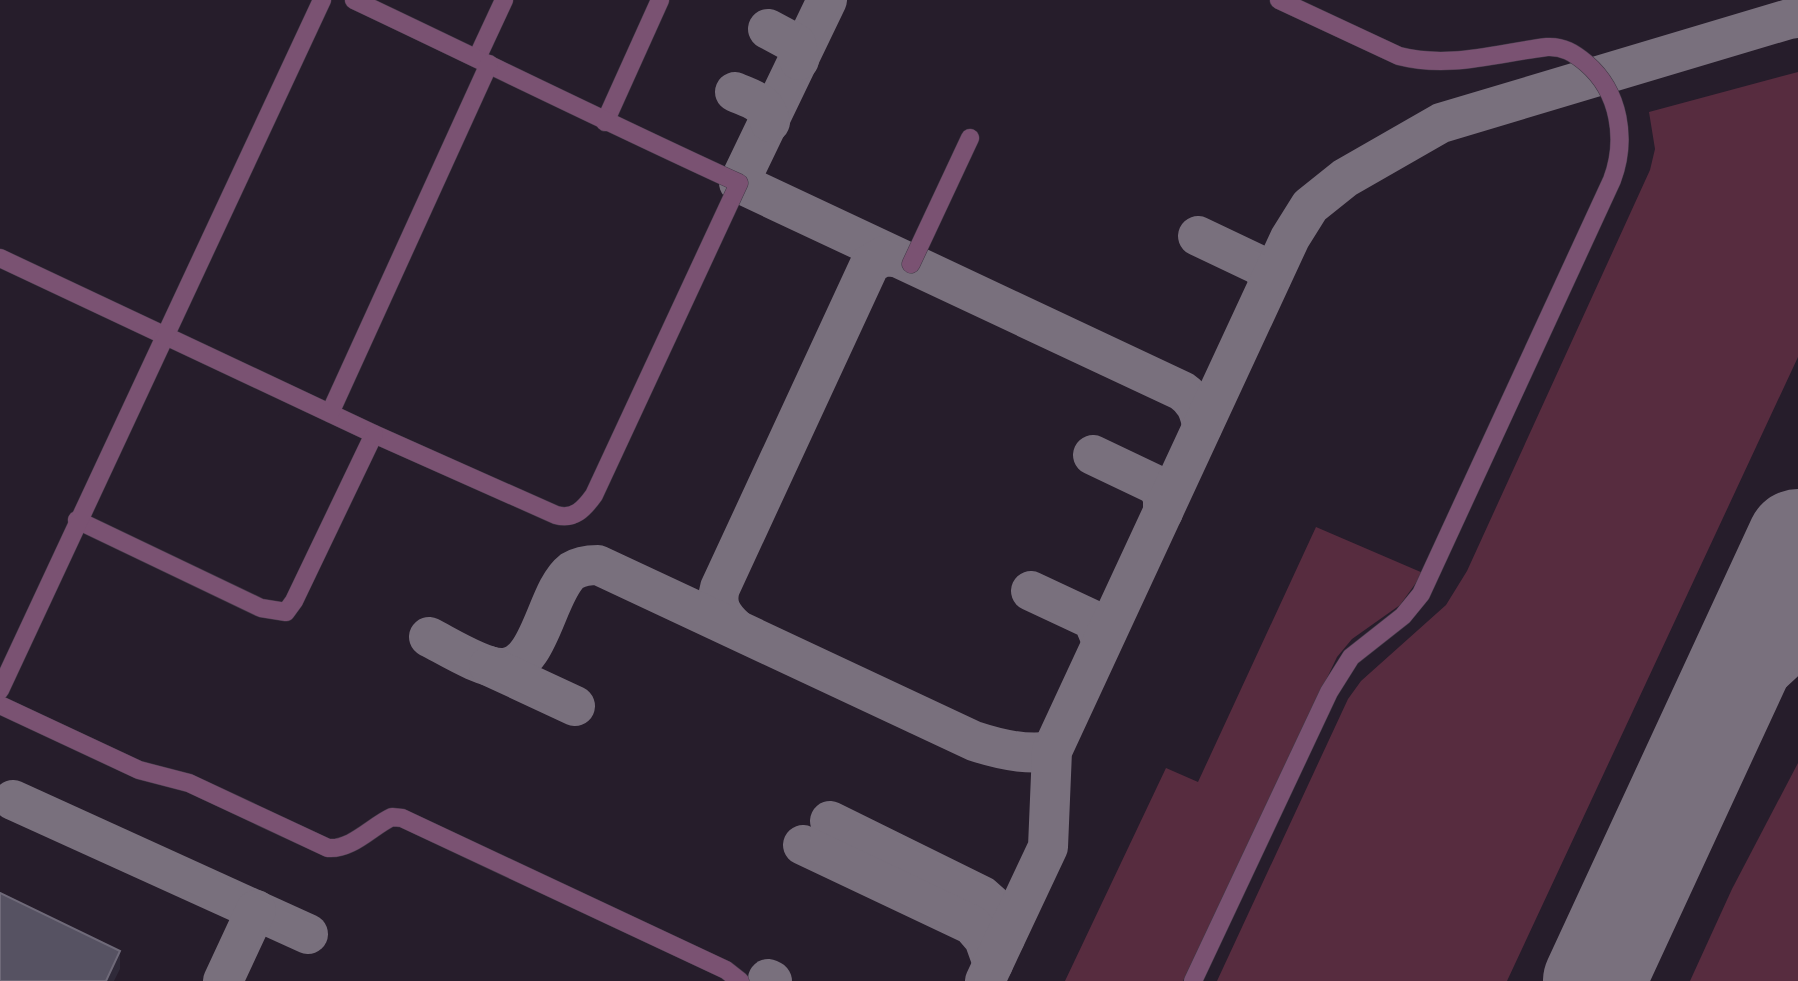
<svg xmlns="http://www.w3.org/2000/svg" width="1798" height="981" font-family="Roboto,sans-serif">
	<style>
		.green { fill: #572c3f }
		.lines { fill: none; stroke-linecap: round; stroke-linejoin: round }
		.taxiway { stroke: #79707d; stroke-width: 40 }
		.runway { stroke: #79707d; stroke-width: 102 }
		.minor-casing { stroke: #433a48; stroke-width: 19 }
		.minor { stroke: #7a5272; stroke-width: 18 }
		.shaded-wall { fill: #2f2a39 }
		.building { fill: #565262; stroke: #6f6a79; stroke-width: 2 }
	</style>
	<rect width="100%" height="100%" fill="#261d2b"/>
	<g class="green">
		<polygon points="1798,72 1798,357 1507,981 1217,981 1348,699 1361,681 1446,605 1467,571 1650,170 1655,149 1649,112"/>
		<polygon points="1316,527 1423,573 1400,605 1352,639 1337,657 1183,981 1065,981 1166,768 1198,782"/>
		<polygon points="1798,763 1798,981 1690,981 1732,889"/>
	</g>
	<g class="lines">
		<g class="taxiway">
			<path d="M 827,0 L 739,183 L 1182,391 C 1195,400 1200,411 1202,427"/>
			<polyline points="768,29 796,44 799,60"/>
			<path d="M 735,92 C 751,99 767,102 770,122"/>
			<polyline points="1198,236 1259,265 1271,278"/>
			<polyline points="1093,455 1156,485 1163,496 1163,512"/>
			<polyline points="1031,591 1093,620 1102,642"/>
			<path d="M 735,628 C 722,616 715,605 720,588 L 870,264 L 884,256 L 895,257"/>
			<path d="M 429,637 C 447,646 483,669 503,668 C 541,667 546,591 572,571 C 580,566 589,565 598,565 L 974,741 C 998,749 1026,756 1052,751"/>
			<polyline points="489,666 575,706"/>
			<polyline points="1702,746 1759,685 1798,649"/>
			<polyline points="13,800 308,934"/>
			<polyline points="830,821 982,896 1000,912 1005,938"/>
			<polyline points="803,845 972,925 984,939 993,964"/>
			<polyline points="768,979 772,981"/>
			<polyline points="223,981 256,910"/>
			<polyline points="985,981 1048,847 1052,751 1290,238 1310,206 1345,178 1441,123 1789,19 1798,18"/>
		</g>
		<polyline class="runway" points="1594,981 1798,540"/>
		<g class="minor-casing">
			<g id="minor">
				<polyline points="477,58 504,0"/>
				<polyline points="605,122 660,0"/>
				<path d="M 0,258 L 374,434 L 556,515 C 574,520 584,509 594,495 L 739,183 C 610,124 483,61 354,0"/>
				<polyline points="911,264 970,138"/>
				<polyline points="330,413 489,64"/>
				<polyline points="77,520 261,608 286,612 294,601 374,434"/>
				<polyline points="0,690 322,0"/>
				<path d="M 0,705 L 139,770 L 189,783 L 328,848 C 352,850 372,826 392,817 L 402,818 L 726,970 L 740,981"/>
				<path d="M 1193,981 L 1329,692 L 1351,657 L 1403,616 L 1421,594 L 1612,180 C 1627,140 1620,92 1586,63 C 1574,53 1563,46 1547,47 C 1497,53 1450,69 1399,56 L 1279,0"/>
			</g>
		</g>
		<use href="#minor" class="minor"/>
	</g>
	<polygon class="shaded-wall" points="120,951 120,969 114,981 106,981"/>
	<polygon class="building" points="0,893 120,951 106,981 0,981"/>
</svg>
